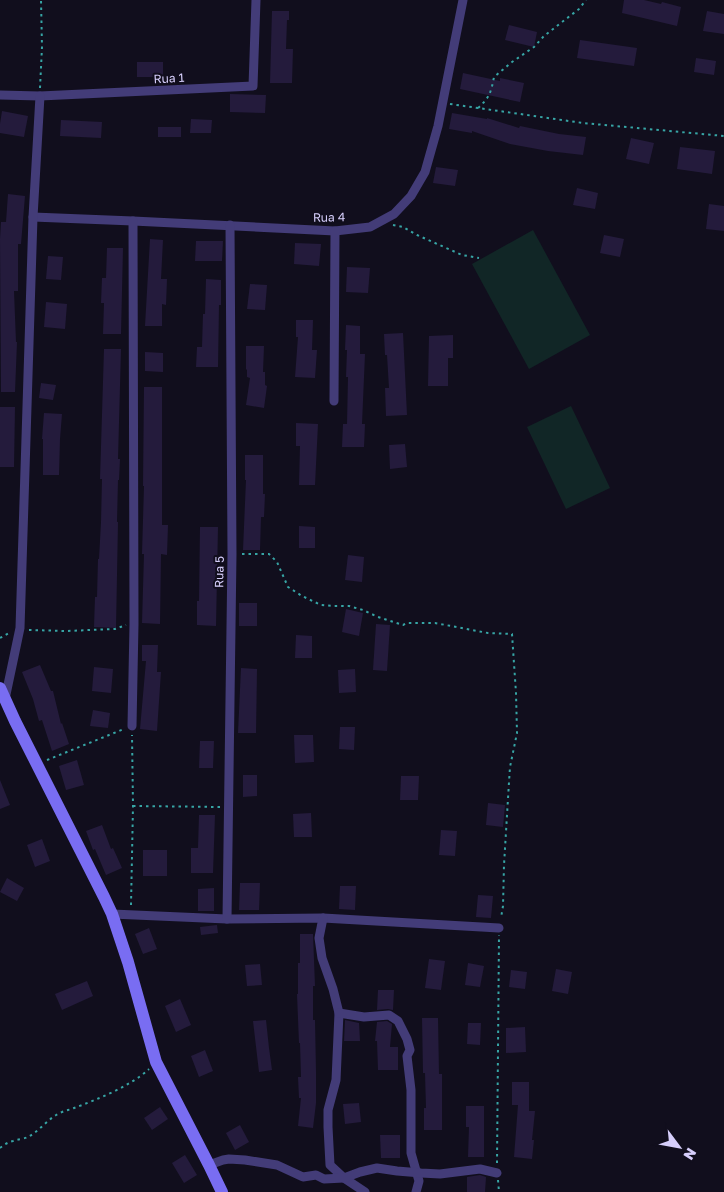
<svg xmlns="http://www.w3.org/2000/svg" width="724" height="1192" font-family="'Golos Text',sans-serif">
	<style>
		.green { fill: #112626 }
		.building { fill: #241b3c }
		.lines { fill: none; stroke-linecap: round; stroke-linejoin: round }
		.path { stroke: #37a5a5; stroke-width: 2; stroke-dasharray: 2.5 4; stroke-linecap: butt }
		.street { stroke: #433c78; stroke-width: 9 }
		.secondary { stroke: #796df2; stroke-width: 12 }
		.labels { text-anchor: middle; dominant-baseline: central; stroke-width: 4; stroke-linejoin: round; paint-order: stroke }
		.street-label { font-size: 12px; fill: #d6cefb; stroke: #110e1d }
	</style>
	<rect width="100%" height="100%" fill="#110e1d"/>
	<g class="green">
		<polygon points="533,230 590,335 529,369 472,264"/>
		<polygon points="571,406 610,488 566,509 527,427"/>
	</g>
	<g class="building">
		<polygon points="624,0 644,0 661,4 662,2 681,7 677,26 622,13"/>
		<polygon points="272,11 289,11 289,20 287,20 286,49 293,49 292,83 270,83"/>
		<polygon points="707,11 724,14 724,34 703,31"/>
		<polygon points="509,25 537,32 534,47 505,40"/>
		<polygon points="580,40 637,48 634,66 577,58"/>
		<polygon points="696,58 716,61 714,75 694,72"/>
		<rect x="137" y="62" width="26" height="15"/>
		<polygon points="463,73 500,81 500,78 524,83 520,102 460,89"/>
		<polygon points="230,94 266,95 265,113 230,112"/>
		<polygon points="2,111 28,116 24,137 0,133 0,124"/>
		<polygon points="452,113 487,119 487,118 519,128 520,126 559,134 586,137 583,155 548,151 510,144 472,131 472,133 449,129"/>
		<polygon points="191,119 212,120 211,133 190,133"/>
		<polygon points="61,120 102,122 101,138 60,136"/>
		<rect x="158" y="127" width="23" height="10"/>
		<polygon points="631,138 654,143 649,164 626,159"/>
		<polygon points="680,147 715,151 712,174 677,169"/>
		<polygon points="436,167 458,170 455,186 433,183"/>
		<polygon points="577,188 598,193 595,209 573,205"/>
		<polygon points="8,194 25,196 21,244 18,244 18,291 14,291 16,342 17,342 15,392 1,392 0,239 1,222 6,222"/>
		<polygon points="709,204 724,206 724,231 706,229"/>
		<polygon points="604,235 624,239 620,257 600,253"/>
		<polygon points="150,239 163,240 161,279 167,279 166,305 162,304 162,326 145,326"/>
		<polygon points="196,241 223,241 222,261 195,261"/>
		<polygon points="295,243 321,244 319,266 294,264"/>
		<polygon points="107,248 123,248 121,334 103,334 104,303 101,303 102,278 106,278"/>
		<polygon points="48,256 63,257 61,280 46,279"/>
		<polygon points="347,267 370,268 368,293 346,292"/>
		<polygon points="206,279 221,280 221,305 219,305 218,367 196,367 197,347 202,347 203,314 205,314"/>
		<polygon points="250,284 267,285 265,310 247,309"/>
		<polygon points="46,302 67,304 65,329 44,327"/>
		<polygon points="296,320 313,320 312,350 317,350 315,378 295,377 298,337 296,337"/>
		<polygon points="346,325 360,326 360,354 365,354 362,424 365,424 364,447 342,447 343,424 347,424 348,377 346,377 347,350 345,350"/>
		<polygon points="403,333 407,415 386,416 385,388 389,388 387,355 385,355 384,334"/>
		<polygon points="453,335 453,358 448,358 448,386 428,386 429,336"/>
		<polygon points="246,346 264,346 263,372 265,372 265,385 267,386 264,408 246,405 250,378 247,377 247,370 246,369"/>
		<polygon points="104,349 121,349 118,459 120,459 119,480 118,480 117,522 118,522 116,628 94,627 95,597 97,597 98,559 99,559 101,522 102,479 100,479"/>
		<polygon points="145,352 163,353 163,372 145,371"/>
		<polygon points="41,383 56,385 53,400 39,398"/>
		<polygon points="144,387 162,387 162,525 168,525 167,555 161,554 160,624 142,623 144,554 142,554 144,486 143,486"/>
		<polygon points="0,407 15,407 14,467 0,467"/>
		<polygon points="44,413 62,414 60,439 59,475 43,475 43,439 42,439"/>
		<polygon points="296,423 318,424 315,485 299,485 300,446 296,446"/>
		<polygon points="405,444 407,467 390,469 389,445"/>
		<polygon points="245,455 263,455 263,494 265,494 264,517 261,517 260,550 243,550 246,480 245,480"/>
		<polygon points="299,526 315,527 315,548 299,548"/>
		<polygon points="200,527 218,527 216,626 197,625 197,601 199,601"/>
		<polygon points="348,555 364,557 362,582 345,580"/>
		<rect x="239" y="603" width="18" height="23"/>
		<polygon points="346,609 363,613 359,636 342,632"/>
		<polygon points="376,624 390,625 387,671 373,670"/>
		<polygon points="296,635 312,636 312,658 295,658"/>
		<polygon points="142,645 158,645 157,672 161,672 157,731 140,729 146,661 142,661"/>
		<polygon points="40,665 51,691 53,691 61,724 62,723 69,744 52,751 42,720 39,721 33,699 22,672"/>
		<polygon points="94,667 113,669 111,693 92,691"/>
		<polygon points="241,668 257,669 256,733 238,733"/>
		<polygon points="355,669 356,692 339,693 338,670"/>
		<polygon points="93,710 110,713 108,728 90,726"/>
		<polygon points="340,727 355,727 354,750 339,749"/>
		<polygon points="294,735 313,735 314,762 295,763"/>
		<polygon points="200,741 214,741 213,768 199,768"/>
		<polygon points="77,760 84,785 66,790 59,766"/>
		<polygon points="243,775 257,775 257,796 243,797"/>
		<polygon points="401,776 419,776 418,800 400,800"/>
		<polygon points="0,780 10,805 0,809"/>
		<polygon points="488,803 505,805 503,827 486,825"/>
		<polygon points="311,813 312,837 294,837 293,814"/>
		<polygon points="199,815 215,815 213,873 191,873 191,848 198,848"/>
		<polygon points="102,825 111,849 113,848 122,868 106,875 95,849 93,850 86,831"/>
		<polygon points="441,830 457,831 455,856 439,855"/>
		<polygon points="42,839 50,861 35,867 27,845"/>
		<rect x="143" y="850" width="24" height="26"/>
		<polygon points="7,878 24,888 17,901 0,892"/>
		<polygon points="240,883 260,883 259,910 239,910"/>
		<polygon points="340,886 356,886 355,910 339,909"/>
		<polygon points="214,888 214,911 198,911 198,889"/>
		<polygon points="478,895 493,896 491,918 476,917"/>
		<polygon points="217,925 218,933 201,935 200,927"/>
		<polygon points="149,928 157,949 143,954 135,934"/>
		<polygon points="300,934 313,934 315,986 313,986 313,1020 315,1020 316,1072 316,1103 313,1128 298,1126 301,1098 299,1098 298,1077 301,1077 300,1043 299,1043 297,994 298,994 298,963 300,963"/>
		<polygon points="429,959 445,961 441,990 425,988"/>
		<polygon points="468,963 484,966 480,987 465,985"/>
		<polygon points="260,964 262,985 247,986 245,965"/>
		<polygon points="556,969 572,972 568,994 552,991"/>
		<polygon points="511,970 527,972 525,989 509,987"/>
		<polygon points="87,981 93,996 62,1010 55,994"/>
		<polygon points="378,990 394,990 393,1010 388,1009 377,1010"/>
		<polygon points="180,999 191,1025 176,1032 165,1006"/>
		<polygon points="422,1018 438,1018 439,1074 442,1074 442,1130 424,1130 424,1108 426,1108 425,1073 423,1073"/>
		<polygon points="266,1020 269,1048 272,1070 259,1072 253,1021"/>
		<polygon points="345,1020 359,1023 360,1041 344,1041"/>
		<polygon points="387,1021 392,1024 390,1047 398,1047 398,1070 378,1070 377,1041 375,1041 377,1022"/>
		<polygon points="468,1023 481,1023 480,1045 467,1044"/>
		<polygon points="525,1027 526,1052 506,1053 506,1028"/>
		<polygon points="205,1050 213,1071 199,1077 191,1056"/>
		<polygon points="512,1082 529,1082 529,1111 535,1111 532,1140 534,1140 532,1159 514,1157 518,1105 512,1105"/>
		<polygon points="359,1103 361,1122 345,1124 343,1104"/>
		<polygon points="466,1106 484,1106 484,1157 468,1157 469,1127 466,1127"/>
		<polygon points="160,1107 168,1119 152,1130 144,1118"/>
		<polygon points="240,1125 249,1142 235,1150 226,1133"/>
		<polygon points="380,1135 400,1135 400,1158 381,1158"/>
		<polygon points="185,1155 197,1175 184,1183 172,1163"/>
		<polygon points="480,1175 486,1177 485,1192 467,1192 467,1177"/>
	</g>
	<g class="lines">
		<g class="path">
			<polyline points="40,88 42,47 41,0"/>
			<polyline points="450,104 583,123 724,136"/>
			<path d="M 478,108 C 490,97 491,92 494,77 L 512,62 L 534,47 L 544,36 L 579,9 L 586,0"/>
			<polyline points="393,225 403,227 417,235 462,255 479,258"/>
			<polyline points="242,554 269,554 277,562 288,587 302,596 321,605 333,606 349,606 363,610 378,617 403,625 407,623 435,623 488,633 512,634 516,693 517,733 510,767 509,782 504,865 503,906 501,918"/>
			<polyline points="29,630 66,631 115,629 126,625"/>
			<polyline points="0,638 9,633"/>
			<polyline points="47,760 124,729"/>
			<polyline points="133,806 221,807"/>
			<polyline points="131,905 133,806 132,735"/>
			<path d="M 0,1148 C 4,1145 8,1142 13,1141 C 18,1139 24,1139 28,1137 C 41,1130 49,1117 62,1112 C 66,1110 70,1110 74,1108 C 96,1100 131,1086 149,1069"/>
			<polyline points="497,1163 499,935"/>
			<polyline points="498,1180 499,1192"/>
		</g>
		<g class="street">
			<polyline points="0,95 40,96 253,86 256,0"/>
			<polyline points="33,217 133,221 335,231 370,227 394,214 411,196 425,172 438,126 463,0"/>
			<polyline points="334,401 335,231"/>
			<polyline points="5,699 20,628 33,217 40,96"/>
			<polyline points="132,726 134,624 133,221"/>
			<polyline points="112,914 227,919 323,918 499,928"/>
			<polyline points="323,918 319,938 322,958 333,989 339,1013 336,1080 328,1110 328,1127 330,1165 344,1178 365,1192"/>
			<polyline points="227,919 232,554 230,225"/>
			<polyline points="339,1013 364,1017 389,1015 398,1021 407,1039 410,1050 407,1056 411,1090 411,1153 419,1181 416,1192"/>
			<polyline points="209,1165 223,1160 229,1159 245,1160 277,1165 303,1177 316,1175 324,1179 344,1178 360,1172 377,1168 397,1171 421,1173 440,1174 480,1169 497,1173"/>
		</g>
		<polyline class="secondary" points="0,688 15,721 104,897 112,914 128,962 156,1062 209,1165 222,1192"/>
	</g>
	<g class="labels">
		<g class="street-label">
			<text transform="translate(169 78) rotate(-3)">Rua 1</text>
			<text transform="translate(329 217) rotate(-1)">Rua 4</text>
			<text transform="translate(219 572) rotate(-89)">Rua 5</text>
		</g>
	</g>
	<g transform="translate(679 1147) rotate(122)" stroke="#110e1d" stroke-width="4" paint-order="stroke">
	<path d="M0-4L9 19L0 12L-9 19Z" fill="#d6cefb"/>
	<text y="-8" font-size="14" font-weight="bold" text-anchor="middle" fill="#d6cefb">N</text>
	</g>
</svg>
